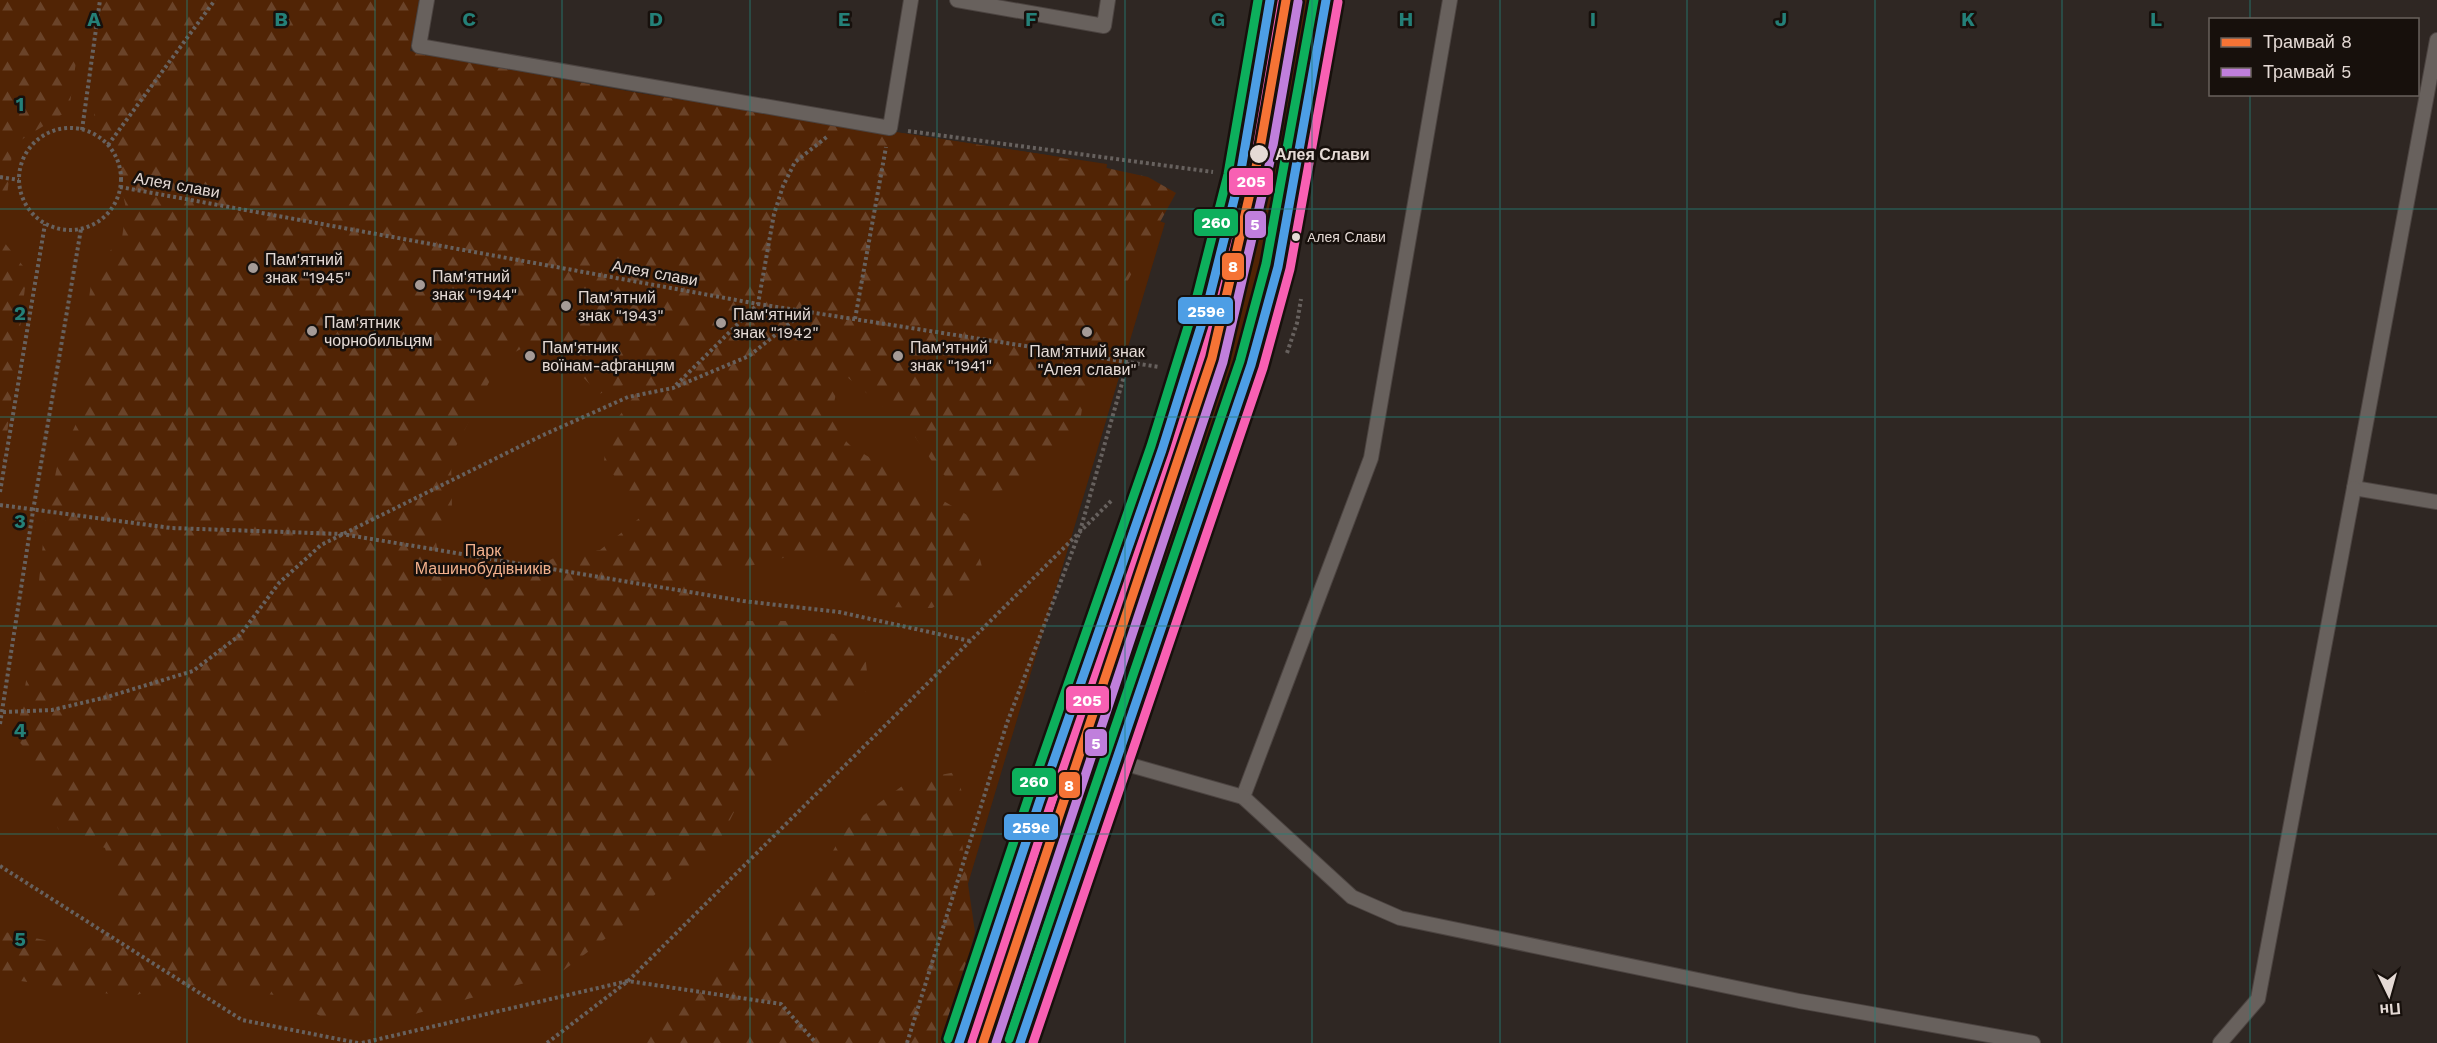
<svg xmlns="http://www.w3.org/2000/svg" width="2437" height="1043" font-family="'Work Sans',sans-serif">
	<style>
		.green { fill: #512405 }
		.forest { fill: url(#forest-firs); fill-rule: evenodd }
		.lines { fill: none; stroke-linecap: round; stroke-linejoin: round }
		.service-casing { stroke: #4c4441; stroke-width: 16 }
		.secondary-casing { stroke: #4c4441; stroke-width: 36 }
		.path { stroke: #67615e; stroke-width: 4; stroke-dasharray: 3 3; stroke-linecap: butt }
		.service { stroke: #68615d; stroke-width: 14 }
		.secondary { stroke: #68615d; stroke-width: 33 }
		.bus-1-casing { stroke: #17100c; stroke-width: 14 }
		.bus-2-casing { stroke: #17100c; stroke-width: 14 }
		.bus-3-casing { stroke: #17100c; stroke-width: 14 }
		.bus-1 { stroke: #4d9ee5; stroke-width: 9 }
		.bus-2 { stroke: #f860b3; stroke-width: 9 }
		.bus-3 { stroke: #0daf5c; stroke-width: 9 }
		.tram-1-casing { stroke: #17100c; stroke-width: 14 }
		.tram-2-casing { stroke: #17100c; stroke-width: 14 }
		.tram-1 { stroke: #f57335; stroke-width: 9 }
		.tram-2 { stroke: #c07fdc; stroke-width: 9 }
		.grid { fill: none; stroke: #248078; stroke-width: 1.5; stroke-opacity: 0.55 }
		.stop-dot { fill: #e5dad5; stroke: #17100c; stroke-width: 2 }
		.poi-dot { fill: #a59b97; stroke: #17100c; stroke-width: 2 }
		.labels { text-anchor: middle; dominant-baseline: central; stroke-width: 5; stroke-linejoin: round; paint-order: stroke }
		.bus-label { font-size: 14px; fill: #e5dad5; stroke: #17100c; text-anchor: start }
		.stop-label { font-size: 16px; font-weight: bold; fill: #e5dad5; stroke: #17100c; text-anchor: start }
		.street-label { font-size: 16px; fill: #e5dad5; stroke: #17100c }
		.poi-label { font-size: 16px; fill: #e5dad5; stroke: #17100c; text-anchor: start }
		.park-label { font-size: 16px; fill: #f2b08c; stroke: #17100c }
		.grid-label { font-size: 20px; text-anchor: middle; font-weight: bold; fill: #248078; stroke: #17100c; stroke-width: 5; stroke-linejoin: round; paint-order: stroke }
		.line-badge { stroke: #17100c; stroke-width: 2 }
		.badge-label { font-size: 16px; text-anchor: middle; font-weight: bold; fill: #fff }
	</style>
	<defs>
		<pattern id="forest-firs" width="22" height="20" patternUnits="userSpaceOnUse" patternTransform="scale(1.5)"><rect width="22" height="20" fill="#512405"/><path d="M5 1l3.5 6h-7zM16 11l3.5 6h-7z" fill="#6a4329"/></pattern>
	</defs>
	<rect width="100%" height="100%" fill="#2f2723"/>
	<g class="green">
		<polygon points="0,0 411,0 401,57 1107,164 1103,202 1165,223 948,951 917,1043 0,1043"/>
		<polygon points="1278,0 1313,0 1267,268 1009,1043 973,1043 1110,631"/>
	</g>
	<g class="forest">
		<polygon points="0,0 85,0 69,110 13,145 7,196 0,219"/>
		<path d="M 101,0 L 419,0 L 410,51 L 649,95 L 1047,155 L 1148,177 L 1176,193 L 1127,282 L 1121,322 L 1087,378 L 1078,434 L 1012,489 L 965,496 L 936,467 L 909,428 L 841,372 C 834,406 824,421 852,447 L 969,516 L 982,567 L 967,587 L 932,608 L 884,607 L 831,560 L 804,553 L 708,576 L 706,612 L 728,621 L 795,621 L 857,642 L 866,663 L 869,690 L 833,706 L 748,784 L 715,850 L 672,878 L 626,923 L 560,973 L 383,1023 L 326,1019 L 282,996 L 199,985 L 161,987 L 131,997 L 0,978 L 0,931 L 89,949 L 122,916 L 117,889 L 105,848 L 58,829 L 44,771 L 16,738 L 32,647 L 45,524 L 58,462 L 83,409 L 81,357 L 93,269 L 122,238 L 126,209 L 116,158 L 94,118 ZM 531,344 L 562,350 L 581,375 L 599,394 L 649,376 L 608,431 L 604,461 L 642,516 L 600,550 L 558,556 L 493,588 L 464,586 L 441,565 L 433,529 L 452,511 L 451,456 L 501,359 Z"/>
		<polygon points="0,237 27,271 0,491"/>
		<polygon points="956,772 963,796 958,816 975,932 947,1043 638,1043 750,935 765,927 813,887 844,831 875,806 909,781"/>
	</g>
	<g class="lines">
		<g class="service-casing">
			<g id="service">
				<polyline points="427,0 419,46 890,128 911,0"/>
				<polyline points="957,0 1104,26 1108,0"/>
				<polyline points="1450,0 1371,458 1243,797 1352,897 1400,918 1799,1001 2033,1043"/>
				<polyline points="2437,40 2354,488 2437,502"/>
				<polyline points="1116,761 1243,797"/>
				<polyline points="2220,1043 2258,999 2354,488"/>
			</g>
		</g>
		<g class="secondary-casing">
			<g id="secondary">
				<polyline points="959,1043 1039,803 1162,450 1207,307 1240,176 1270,0"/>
				<polyline points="1020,1043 1251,365 1278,267 1326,0"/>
			</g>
		</g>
		<g class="path">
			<circle cx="70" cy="179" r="51"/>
			<polyline points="82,130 100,0"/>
			<polyline points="908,131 1213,172"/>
			<polyline points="108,145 215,0"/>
			<polyline points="0,177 19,180"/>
			<polyline points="120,187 758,304 1159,367"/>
			<polyline points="855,319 886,147"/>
			<polyline points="1287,353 1297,323 1301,299"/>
			<polyline points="676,385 758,304 774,214 783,186 795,162 828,136"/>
			<polyline points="0,492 45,224"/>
			<polyline points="0,505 171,528 342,534 743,601 839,612 970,641"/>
			<polyline points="3,712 52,710 107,697 193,671 240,635 279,583 321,545 541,436 628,397 673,388 749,356 804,312"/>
			<polyline points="0,724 33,511 81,229"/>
			<polyline points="0,866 242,1020 358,1043"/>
			<polyline points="362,1043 628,981 781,1004 816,1043"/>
			<polyline points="547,1043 628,981 1113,499"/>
			<polyline points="907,1043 1007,723 1080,531 1128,362"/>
		</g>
		<use href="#service" class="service"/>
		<use href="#secondary" class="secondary"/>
		<g class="bus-1-casing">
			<g id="bus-1">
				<polyline points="959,1043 1039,803 1162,450 1207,307 1240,176 1270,0"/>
				<polyline points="1020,1043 1251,365 1278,267 1326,0"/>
			</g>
		</g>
		<g class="bus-2-casing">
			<g id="bus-2">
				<polyline points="972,1043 1050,807 1173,454 1218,311 1252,178 1282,2"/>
				<polyline points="1033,1043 1263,368 1290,269 1338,2"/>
			</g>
		</g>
		<g class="bus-3-casing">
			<g id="bus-3">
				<polyline points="948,1039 1028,799 1151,446 1195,304 1228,174 1258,0"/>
				<polyline points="1009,1039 1240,361 1266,264 1314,0"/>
			</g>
		</g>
		<use href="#bus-1" class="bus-1"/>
		<use href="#bus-2" class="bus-2"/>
		<use href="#bus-3" class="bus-3"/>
		<g class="tram-1-casing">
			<polyline id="tram-1" points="983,1043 1212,358 1259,154 1286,0"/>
		</g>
		<g class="tram-2-casing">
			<polyline id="tram-2" points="996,1043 1223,362 1271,157 1298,2"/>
		</g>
		<use href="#tram-1" class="tram-1"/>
		<use href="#tram-2" class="tram-2"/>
	</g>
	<path class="grid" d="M 187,0 L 187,1043M 375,0 L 375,1043M 562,0 L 562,1043M 750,0 L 750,1043M 937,0 L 937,1043M 1125,0 L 1125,1043M 1312,0 L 1312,1043M 1500,0 L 1500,1043M 1687,0 L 1687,1043M 1875,0 L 1875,1043M 2062,0 L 2062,1043M 2250,0 L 2250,20M 2250,94 L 2250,1043M 0,209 L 2437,209M 0,417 L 2437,417M 0,626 L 2437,626M 0,834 L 2437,834"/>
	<g class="stop-dot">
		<circle cx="1259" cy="154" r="10"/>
		<circle cx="1296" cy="237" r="5"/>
	</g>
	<g class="poi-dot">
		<circle cx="253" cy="268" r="6"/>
		<circle cx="420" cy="285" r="6"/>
		<circle cx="566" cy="306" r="6"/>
		<circle cx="721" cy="323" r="6"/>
		<circle cx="312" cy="331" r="6"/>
		<circle cx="1087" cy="332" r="6"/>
		<circle cx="530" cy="356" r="6"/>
		<circle cx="898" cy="356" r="6"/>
	</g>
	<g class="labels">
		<g class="bus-label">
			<text x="1307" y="237">Aлея Слави</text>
		</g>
		<g class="stop-label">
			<text x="1275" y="154">Алея Слави</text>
		</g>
		<g class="street-label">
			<text transform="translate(177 185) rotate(10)">Алея слави</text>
			<text transform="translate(655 273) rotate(10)">Алея слави</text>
		</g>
		<g class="poi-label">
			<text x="265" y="259">Пам'ятний<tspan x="265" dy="18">знак "1945"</tspan></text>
			<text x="432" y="276">Пам'ятний<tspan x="432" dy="18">знак "1944"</tspan></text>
			<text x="578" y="297">Пам'ятний<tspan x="578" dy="18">знак "1943"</tspan></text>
			<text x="733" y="314">Пам'ятний<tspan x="733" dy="18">знак "1942"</tspan></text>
			<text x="324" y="322">Пам'ятник<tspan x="324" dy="18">чорнобильцям</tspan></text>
			<text x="542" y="347">Пам'ятник<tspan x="542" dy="18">воїнам-афганцям</tspan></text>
			<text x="910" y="347">Пам'ятний<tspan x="910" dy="18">знак "1941"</tspan></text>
			<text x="1087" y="351" text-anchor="middle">Пам'ятний знак<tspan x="1087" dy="18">"Алея слави"</tspan></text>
		</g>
		<g class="park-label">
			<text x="483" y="550">Парк<tspan x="483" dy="18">Машинобудівників</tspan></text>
		</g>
	</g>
	<g class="grid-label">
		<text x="94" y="26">A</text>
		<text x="281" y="26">B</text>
		<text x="469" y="26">C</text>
		<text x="656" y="26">D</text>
		<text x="844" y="26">E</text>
		<text x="1031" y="26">F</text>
		<text x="1218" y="26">G</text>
		<text x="1406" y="26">H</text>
		<text x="1593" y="26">I</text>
		<text x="1781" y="26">J</text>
		<text x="1968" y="26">K</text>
		<text x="2156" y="26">L</text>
		<text x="20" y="111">1</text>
		<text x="20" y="320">2</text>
		<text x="20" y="528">3</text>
		<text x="20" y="737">4</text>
		<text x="20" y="946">5</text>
	</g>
	<g class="line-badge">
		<rect x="1228" y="167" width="46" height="29" rx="6" fill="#f860b3"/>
		<rect x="1193" y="208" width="46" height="29" rx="6" fill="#0daf5c"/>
		<rect x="1244" y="210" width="23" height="29" rx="6" fill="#c07fdc"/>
		<rect x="1221" y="252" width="24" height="29" rx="6" fill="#f57335"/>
		<rect x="1177" y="296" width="57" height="29" rx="6" fill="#4d9ee5"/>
		<rect x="1065" y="685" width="45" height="29" rx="6" fill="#f860b3"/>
		<rect x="1084" y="728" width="24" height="29" rx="6" fill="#c07fdc"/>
		<rect x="1011" y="767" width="46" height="29" rx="6" fill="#0daf5c"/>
		<rect x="1058" y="771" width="23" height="28" rx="6" fill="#f57335"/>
		<rect x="1003" y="813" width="56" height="28" rx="6" fill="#4d9ee5"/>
	</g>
	<g class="badge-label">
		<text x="1251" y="187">205</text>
		<text x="1216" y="228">260</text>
		<text x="1255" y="230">5</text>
		<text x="1233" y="272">8</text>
		<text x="1206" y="317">259е</text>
		<text x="1087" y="706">205</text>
		<text x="1096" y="749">5</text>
		<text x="1034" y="787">260</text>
		<text x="1069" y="791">8</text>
		<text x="1031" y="833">259е</text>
	</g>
	<rect x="2209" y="18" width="210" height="78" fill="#17100c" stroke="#69615c" stroke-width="1.5"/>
	<rect x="2221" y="38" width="30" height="9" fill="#f57335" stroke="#69615c" stroke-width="1.5"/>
	<text x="2263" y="48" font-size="18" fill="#e5dad5">Трамвай 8</text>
	<rect x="2221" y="68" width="30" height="9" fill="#c07fdc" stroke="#69615c" stroke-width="1.5"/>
	<text x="2263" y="78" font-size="18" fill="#e5dad5">Трамвай 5</text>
	<g transform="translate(2389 995) rotate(175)" stroke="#17100c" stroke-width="4.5" paint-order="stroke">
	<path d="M0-4.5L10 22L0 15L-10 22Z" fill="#e5dad5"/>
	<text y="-9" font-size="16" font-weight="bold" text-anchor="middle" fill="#e5dad5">Пн</text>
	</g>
</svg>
